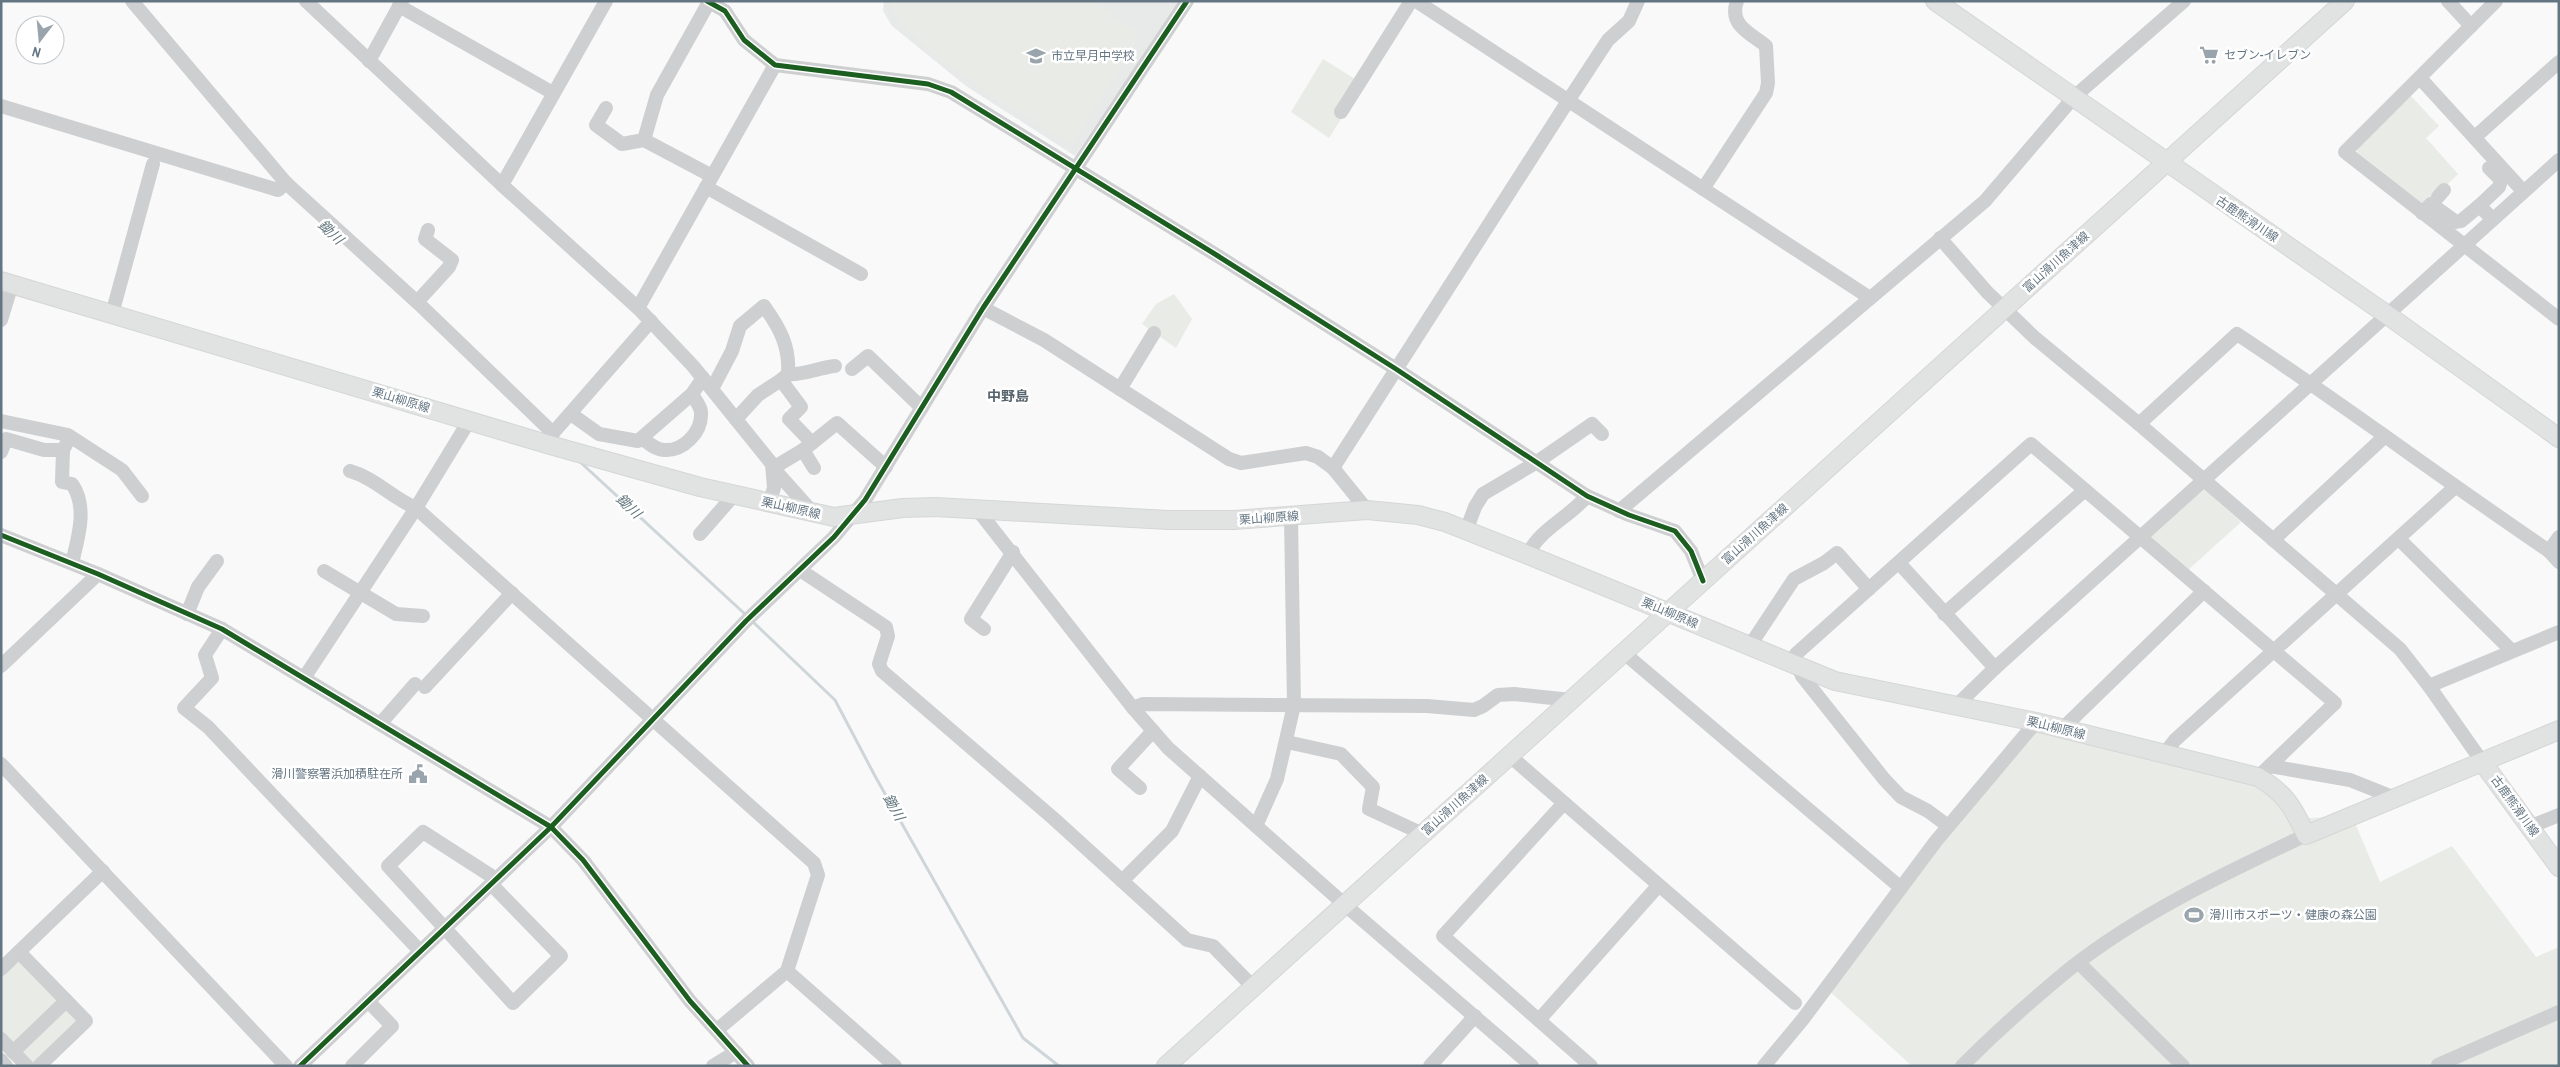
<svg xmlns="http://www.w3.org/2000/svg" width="2560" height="1067" font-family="'Archivo Narrow','Noto Sans JP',sans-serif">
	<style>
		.built { fill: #e8e9e9 }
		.green { fill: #e8ebe6 }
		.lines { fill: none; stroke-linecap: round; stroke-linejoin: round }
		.stream { stroke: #ced6d9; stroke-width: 3 }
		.major-casing { stroke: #d5d6d7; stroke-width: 20 }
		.minor { stroke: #cecfd0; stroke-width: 14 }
		.major { stroke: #e1e2e2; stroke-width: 18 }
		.cycleway-casing { stroke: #fff; stroke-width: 8 }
		.cycleway { stroke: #1b5e20; stroke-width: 5 }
		.labels { text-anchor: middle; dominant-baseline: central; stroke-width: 5; stroke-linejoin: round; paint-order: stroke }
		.poi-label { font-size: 12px; fill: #657683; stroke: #fff; text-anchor: start }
		.street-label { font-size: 12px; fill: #657683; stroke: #fff }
		.water-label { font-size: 14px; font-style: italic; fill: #60757c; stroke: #fff }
		.neighbourhood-label { font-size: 14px; font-weight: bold; fill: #57646e; stroke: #fff }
	</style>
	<rect width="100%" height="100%" fill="#f9f9f9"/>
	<polygon class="built" points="884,1 1180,1 1075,156 966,86 892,26 883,11"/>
	<g class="green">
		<path d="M 890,1 L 1090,1 L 1134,30 L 1139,38 L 1072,144 C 1037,124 893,40 890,1 Z"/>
		<polygon points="1323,59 1363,84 1329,138 1291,112"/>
		<polygon points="2409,94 2439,126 2426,138 2458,174 2424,207 2357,152 2358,146"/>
		<polygon points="1174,294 1192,319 1176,348 1142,324 1156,304"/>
		<polygon points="2203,488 2241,522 2188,570 2149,537"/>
		<polygon points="2036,722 2228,768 2270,794 2287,819 2352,816 2380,882 2452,846 2536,957 2559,947 2559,1066 1912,1066 1826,988"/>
		<polygon points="26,950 91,1020 43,1066 24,1066 1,1043 1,975"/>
	</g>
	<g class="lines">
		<g class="stream">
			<polyline points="578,460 746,615"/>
			<polyline points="752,621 835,700 875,776 1023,1038 1059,1066"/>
		</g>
		<g class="major-casing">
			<g id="major">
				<polyline points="1935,1 2386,314 2559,438"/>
				<path d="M 1,281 L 550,445 L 700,487 L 834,517 L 903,508 L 935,507 L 1168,520 L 1234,520 L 1367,510 L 1418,515 L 1445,522 L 1528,555 L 1835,681 L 2036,722 L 2258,777 C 2285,793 2293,807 2306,835 L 2559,730"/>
				<polyline points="2483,763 2559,867"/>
				<polyline points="1166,1066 2345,1"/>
			</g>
		</g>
		<g class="minor">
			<polyline points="132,1 286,183"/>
			<polyline points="306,1 502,185"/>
			<polyline points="606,1 502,185 638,308 693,366 772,464 774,488 769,503"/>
			<polyline points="707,1 725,11 744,40 775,65 928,84 951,92 1218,256 1396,369 1587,496 1629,515 1675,531 1691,551 1703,581"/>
			<polyline points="1416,1 1870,298"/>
			<polyline points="2448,1 2471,26"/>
			<polyline points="2496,1 2345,152 2559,319"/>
			<polyline points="399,6 553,93"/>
			<polyline points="369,61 402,1"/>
			<polyline points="2420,78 2523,191"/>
			<polyline points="1,106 278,190 286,183 417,302"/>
			<polyline points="606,108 596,125 622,144 644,140 712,176"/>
			<polyline points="1341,112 1411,1"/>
			<polyline points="2475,137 2559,62"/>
			<polyline points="644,140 657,95 709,2"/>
			<polyline points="2489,168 2501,180 2499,187 2479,206 2493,219"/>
			<polyline points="706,187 861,274"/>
			<path d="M 1703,189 L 1766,93 L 1768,83 L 1766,46 C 1752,34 1728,26 1737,1"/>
			<polyline points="2438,197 2444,190"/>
			<polyline points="2422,213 2431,204 2456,222 2461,221 2479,206"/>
			<polyline points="428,230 425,239 452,260 449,267 417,302 553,433"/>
			<polyline points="1940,238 1987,292 2035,338 2139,424 2400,649 2429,686 2483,763"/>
			<polyline points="638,308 775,65"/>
			<polyline points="983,308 1044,340 1229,459 1241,463 1306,453 1318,457 1333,468 1367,510"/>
			<polyline points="112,314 153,164"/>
			<polyline points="1,320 12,284"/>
			<polyline points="852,369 868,356 922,408"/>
			<path d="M 788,374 C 801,376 821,367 835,366"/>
			<path d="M 712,389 L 732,351 L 740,326 L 764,306 C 780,328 790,347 788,374 L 781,380"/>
			<polyline points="1120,389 1154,333"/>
			<polyline points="571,414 599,434 638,441 692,394 703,378"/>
			<polyline points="736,419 758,395 781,380 801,407 789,419 812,443 803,450"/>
			<polyline points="1,421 68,435 122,470 142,496"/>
			<path d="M 2139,424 L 2237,334 C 2343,404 2444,480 2549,551 L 2559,562"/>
			<path d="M 70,437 L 63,450 L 62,482 L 72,484 C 88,507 78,538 72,563"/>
			<path d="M 642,438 C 648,443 656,450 665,450 C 683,451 701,433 701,415 C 702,408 696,401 692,394"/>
			<polyline points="551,441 553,433 651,321"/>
			<polyline points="812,443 837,423 886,467"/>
			<polyline points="1,452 6,439 44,450 63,450"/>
			<polyline points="814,468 803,450 773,468 815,515"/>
			<polyline points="1333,468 1568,101 1608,40 1629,21 1638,1"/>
			<path d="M 350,471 C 375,478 392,498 416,508 L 814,863 L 818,875 L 787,971 L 717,1030"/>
			<polyline points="977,509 1133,708 1168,748 1344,904 1532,1066"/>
			<polyline points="1619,511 1985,201 2074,97 2184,1"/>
			<polyline points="1466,531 1475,507 1483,494 1537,462 1592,424 1602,434"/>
			<polyline points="700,534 734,495"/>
			<polyline points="1,535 98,574 222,629 551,827 583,860 690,1001 748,1066"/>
			<polyline points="2399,539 2511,650"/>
			<polyline points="2273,540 2384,437"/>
			<polyline points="2549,551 2559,537"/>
			<path d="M 1528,555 C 1538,530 1570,517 1587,496"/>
			<polyline points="1899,563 1995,668"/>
			<polyline points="800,570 886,627 888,636 879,664 882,671 1053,818 1187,940 1213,946 1253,987"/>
			<polyline points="324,571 396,614 423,616"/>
			<polyline points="187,614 198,587 217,561"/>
			<polyline points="1944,614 2085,490"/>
			<polyline points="222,629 205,655 212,678 184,708 208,727 420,951"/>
			<polyline points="984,629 971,619 1013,552"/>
			<polyline points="1749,647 1794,579 1824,563 1837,553 1869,589"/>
			<polyline points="1624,653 1901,888"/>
			<polyline points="1,666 98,574"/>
			<polyline points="1794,666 1796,654 2031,444 2335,703 2258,777"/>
			<polyline points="1799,668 1802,676 1884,779 1901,797 1928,811 1948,826"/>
			<polyline points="304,678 416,508 469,421"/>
			<polyline points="2429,686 2559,632"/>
			<polyline points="425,687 512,593"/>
			<polyline points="1956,706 1995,668 2559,160"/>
			<polyline points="1133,708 1143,704 1427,706 1474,710 1483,706 1498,695 1514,694 1571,700"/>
			<polyline points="380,724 415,684"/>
			<polyline points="2062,729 2204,591"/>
			<polyline points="1287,742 1341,754 1373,787 1369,809 1423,834"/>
			<polyline points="2164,754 2175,740 2455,487"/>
			<polyline points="1510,756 1795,1003"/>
			<polyline points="1,764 286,1066"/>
			<polyline points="2270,766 2350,780 2395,798"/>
			<polyline points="1140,788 1118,769 1153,731"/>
			<polyline points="1564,803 1443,936 1591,1066"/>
			<polyline points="1256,826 1277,779 1294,705 1291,517"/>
			<polyline points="2529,827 2559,815"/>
			<polyline points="1122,881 1172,831 1200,776"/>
			<polyline points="491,884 561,956 513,1003 388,866 423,832 496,879"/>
			<polyline points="19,952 86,1021 39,1066"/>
			<polyline points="2079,963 2183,1066"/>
			<polyline points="1,969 103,871"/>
			<polyline points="787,971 895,1066"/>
			<polyline points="1539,1020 1658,886"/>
			<polyline points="1,1039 27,1066"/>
			<polyline points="13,1052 66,1001"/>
			<polyline points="1,1060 6,1066"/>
			<polyline points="2438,1065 2559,1012"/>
			<polyline points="300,1066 551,827 746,621 834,537 865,500 983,308 1187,1"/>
			<polyline points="352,1066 392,1026 368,1001"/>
			<polyline points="713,1066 736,1052"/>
			<polyline points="1430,1066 1475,1016"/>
			<polyline points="1764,1066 1803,1019 1936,841 2036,722"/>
			<path d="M 1962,1066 C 1997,1031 2034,998 2072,967 C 2142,912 2226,873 2306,835"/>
		</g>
		<use href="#major" class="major"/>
		<g class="cycleway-casing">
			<g id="cycleway">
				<polyline points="707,1 725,11 744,40 775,65 928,84 951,92 1218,256 1396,369 1587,496 1629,515 1675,531 1691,551 1703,581"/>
				<polyline points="1,535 98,574 222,629 551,827 583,860 690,1001 748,1066"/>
				<polyline points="300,1066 551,827 746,621 834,537 865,500 983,308 1187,1"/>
			</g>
		</g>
		<use href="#cycleway" class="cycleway"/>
	</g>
	<defs>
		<g id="supermarket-bare" transform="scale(1.5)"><path d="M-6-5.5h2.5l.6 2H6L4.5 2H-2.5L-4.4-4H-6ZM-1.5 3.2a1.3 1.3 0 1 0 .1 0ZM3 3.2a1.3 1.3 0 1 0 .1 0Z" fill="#99a4ac" stroke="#fff" stroke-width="2.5" paint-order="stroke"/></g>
		<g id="school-bare" transform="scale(1.5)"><path d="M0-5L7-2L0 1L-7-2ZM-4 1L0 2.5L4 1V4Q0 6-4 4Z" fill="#99a4ac" stroke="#fff" stroke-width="2.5" paint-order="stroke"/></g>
		<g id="civic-bare" transform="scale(1.5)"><path d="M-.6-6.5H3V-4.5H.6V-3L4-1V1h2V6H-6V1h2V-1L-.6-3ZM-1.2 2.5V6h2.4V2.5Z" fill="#99a4ac" stroke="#fff" stroke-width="2.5" paint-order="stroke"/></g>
		<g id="stadium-bare" transform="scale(1.5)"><path d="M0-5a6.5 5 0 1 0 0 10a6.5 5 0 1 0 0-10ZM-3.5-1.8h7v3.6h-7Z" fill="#99a4ac" stroke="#fff" stroke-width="2.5" paint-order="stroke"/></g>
	</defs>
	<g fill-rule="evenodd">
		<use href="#supermarket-bare" x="2209" y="55"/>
		<use href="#school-bare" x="1036" y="56"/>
		<use href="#civic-bare" x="418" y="774"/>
		<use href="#stadium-bare" x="2194" y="915"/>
	</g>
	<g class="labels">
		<g class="poi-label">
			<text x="2224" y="55">セブン-イレブン</text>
			<text x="1051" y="56">市立早月中学校</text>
			<text x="403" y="774" text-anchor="end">滑川警察署浜加積駐在所</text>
			<text x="2209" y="915">滑川市スポーツ・健康の森公園</text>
		</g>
		<g class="street-label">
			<text transform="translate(2247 219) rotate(34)">古鹿熊滑川線</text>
			<text transform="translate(2056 262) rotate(-42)">富山滑川魚津線</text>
			<text transform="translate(401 400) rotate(17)">栗山柳原線</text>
			<text transform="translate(791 508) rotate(13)">栗山柳原線</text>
			<text transform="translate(1269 518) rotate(-4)">栗山柳原線</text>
			<text transform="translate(1755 534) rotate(-42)">富山滑川魚津線</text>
			<text transform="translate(1670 613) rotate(23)">栗山柳原線</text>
			<text transform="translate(2056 728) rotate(14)">栗山柳原線</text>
			<text transform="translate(1455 805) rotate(-42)">富山滑川魚津線</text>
			<text transform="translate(2515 806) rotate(54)">古鹿熊滑川線</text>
		</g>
		<g class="water-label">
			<text transform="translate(331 232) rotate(43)">鋤川</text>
			<text transform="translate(629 506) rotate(43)">鋤川</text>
			<text transform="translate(894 807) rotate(61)">鋤川</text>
		</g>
		<g class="neighbourhood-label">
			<text x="1008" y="396">中野島</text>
		</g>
	</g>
	<rect width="2560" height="1067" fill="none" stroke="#657683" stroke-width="5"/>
	<g transform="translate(40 40) rotate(196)"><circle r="24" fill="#ffffff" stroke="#c1c8cd"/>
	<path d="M0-4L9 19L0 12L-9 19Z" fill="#99a4ac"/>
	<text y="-8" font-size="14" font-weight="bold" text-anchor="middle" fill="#657683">N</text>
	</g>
</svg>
